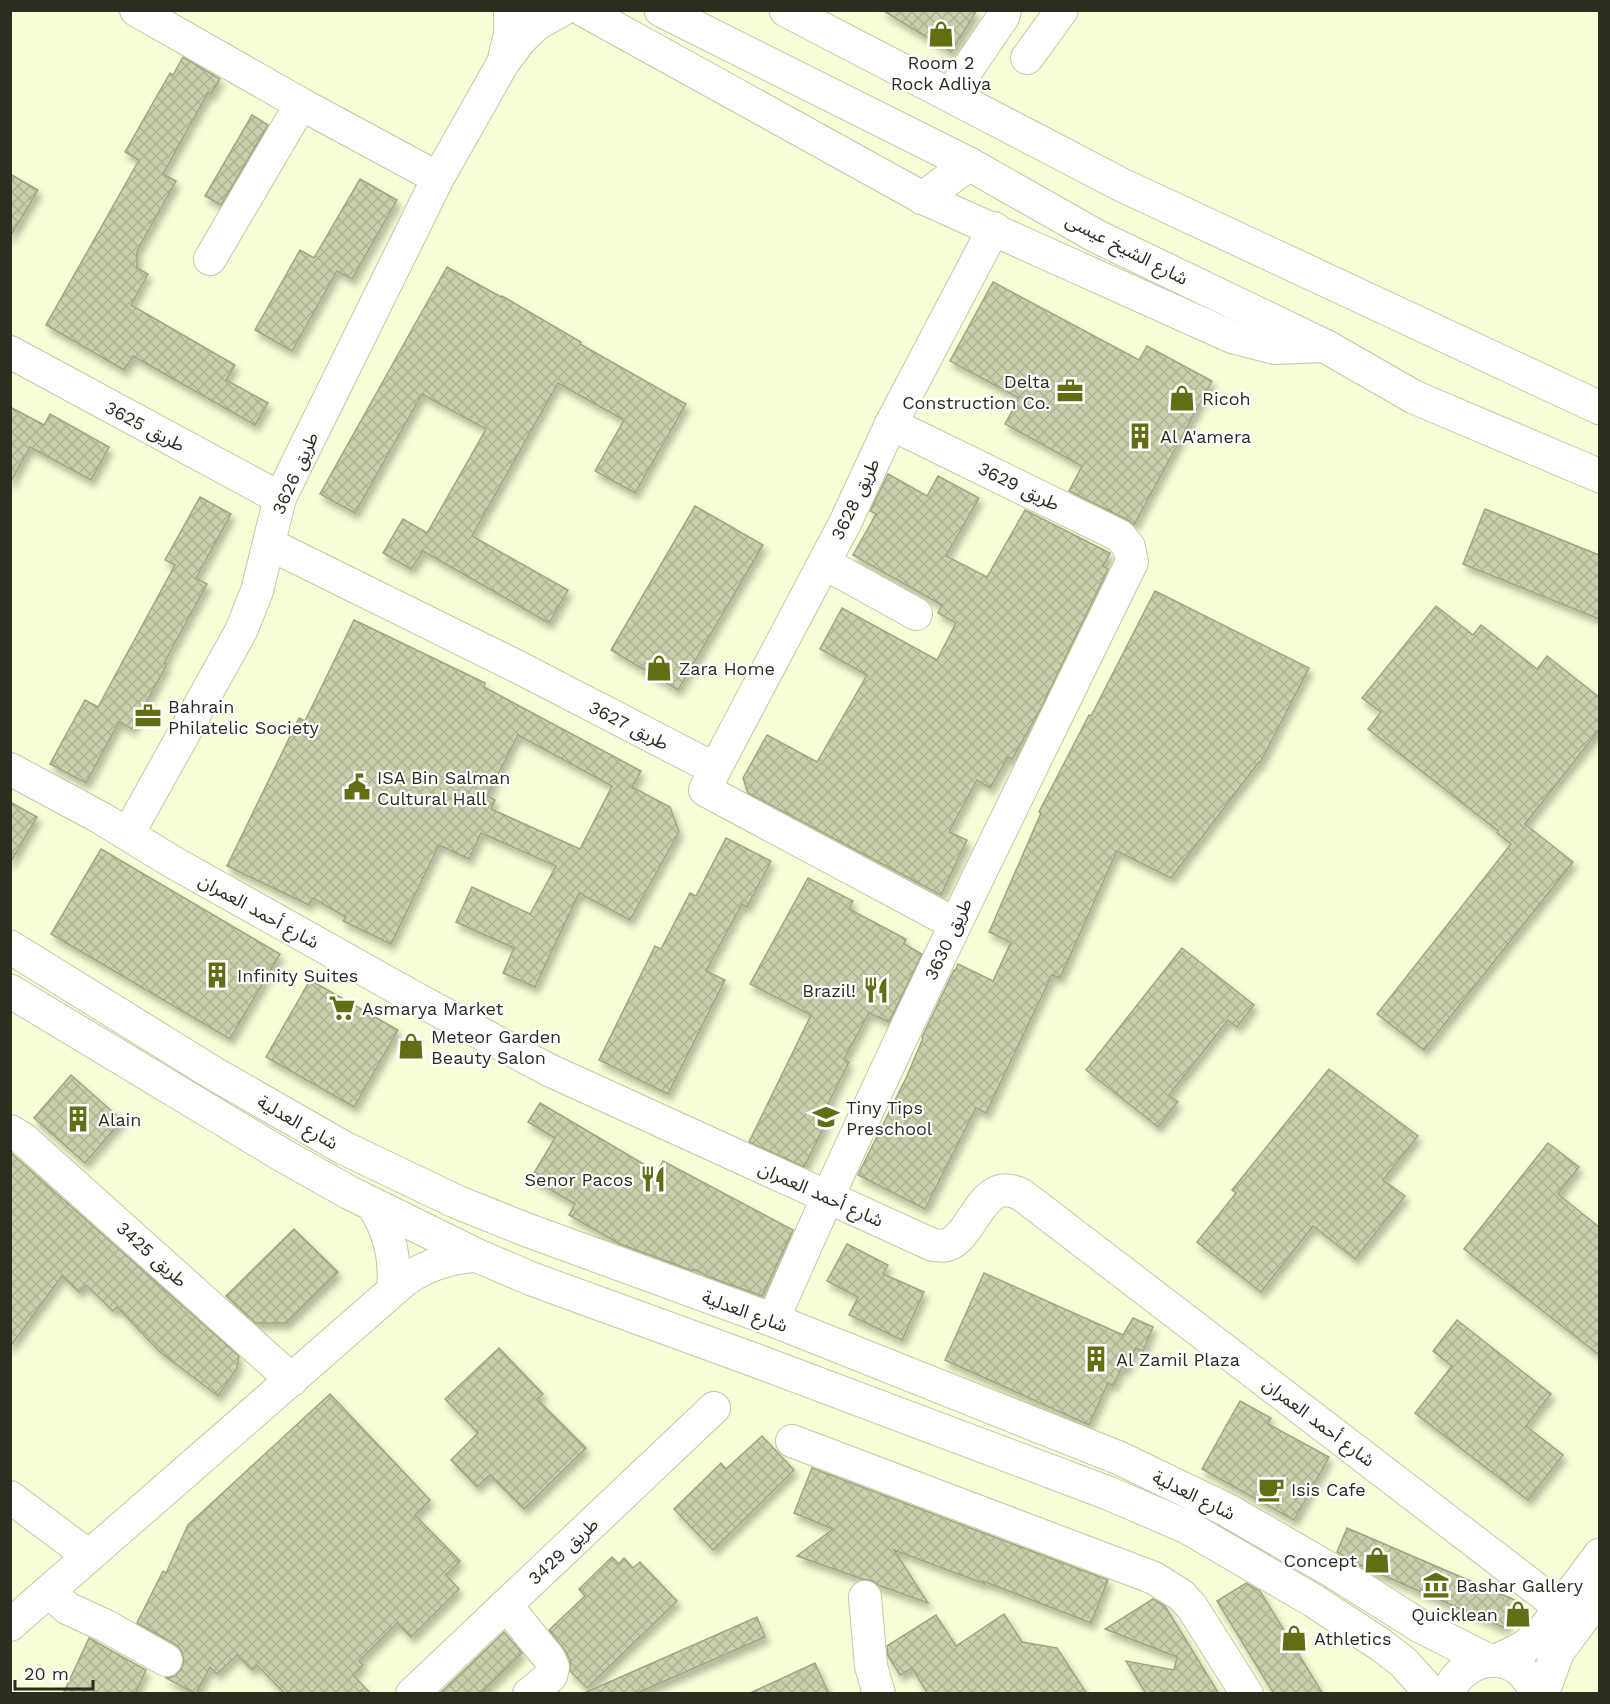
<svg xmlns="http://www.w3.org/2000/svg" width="1610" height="1704" font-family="'Work Sans','Noto Sans Arabic',sans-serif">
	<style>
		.building { fill: url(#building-cross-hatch); stroke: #a0a683; stroke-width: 1.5; fill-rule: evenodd; filter: url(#shadow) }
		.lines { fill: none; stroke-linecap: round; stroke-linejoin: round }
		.minor-casing { stroke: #c2c9a5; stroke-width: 34 }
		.major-casing { stroke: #c2c9a5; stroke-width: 35 }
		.minor { stroke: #fff; stroke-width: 32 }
		.major { stroke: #fff; stroke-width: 33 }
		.labels { text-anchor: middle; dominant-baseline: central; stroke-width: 4.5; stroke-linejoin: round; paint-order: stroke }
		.poi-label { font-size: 18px; fill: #2b2d1f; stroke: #fff; text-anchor: start }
		.street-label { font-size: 18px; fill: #2b2d1f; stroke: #fff }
	</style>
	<defs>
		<pattern id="building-cross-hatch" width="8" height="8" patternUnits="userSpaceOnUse" patternTransform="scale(1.5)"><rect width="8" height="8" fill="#cad0ac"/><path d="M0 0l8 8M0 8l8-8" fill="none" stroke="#aeb394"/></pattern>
		<filter id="shadow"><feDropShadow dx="3.5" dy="6" stdDeviation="3" flood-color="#0004"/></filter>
	</defs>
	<rect width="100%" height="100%" fill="#f6fdd7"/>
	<g class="building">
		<polygon points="882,10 977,10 951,52"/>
		<polygon points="183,57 220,79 211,94 208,93 163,174 176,181 137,251 137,268 148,274 131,305 235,365 226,380 268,403 255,425 133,356 124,370 46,325 139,160 125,152 170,73 173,75"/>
		<polygon points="252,115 268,125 221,205 205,196"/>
		<polygon points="10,174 38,190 10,237"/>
		<polygon points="360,179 397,200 352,279 337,271 292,351 255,330 300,250 314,258"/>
		<polygon points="447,267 501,297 502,296 581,342 580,344 686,404 635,493 595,471 624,420 558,383 472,536 568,590 549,623 423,551 411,569 383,553 403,519 427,533 486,429 422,394 355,513 320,494"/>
		<polygon points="993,282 1139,360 1147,346 1212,381 1134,525 1128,520 1069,491 1082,466 1005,424 1019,398 950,361"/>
		<polygon points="10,407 44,425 50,414 109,447 91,480 30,447 10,483"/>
		<polygon points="888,474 927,496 938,476 979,498 946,556 987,577 1025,510 1110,553 1103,566 1108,569 1041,708 1012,759 1008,757 990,788 977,780 949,832 967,840 941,895 748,793 743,778 767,735 817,762 867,675 820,649 842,608 937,660 956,623 938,613 942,605 853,555 876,514 870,511"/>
		<polygon points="200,497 231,514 196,578 207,584 164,663 167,664 132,729 119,722 86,783 50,764 85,700 98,707 175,565 165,560"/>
		<polygon points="695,506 763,545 678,690 611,650"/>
		<polygon points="1485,509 1599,555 1599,619 1463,564"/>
		<polygon points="1155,591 1309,668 1260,763 1259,762 1171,878 1117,851 1060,978 1052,975 986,1113 976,1108 925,1209 858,1175 907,1076 923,1038 922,1037 954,970 955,971 958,964 993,981 1011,942 989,932 1041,813 1039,812 1089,715 1091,716"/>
		<polygon points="1436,606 1473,635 1481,625 1537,669 1547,656 1599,697 1599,730 1525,824 1573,862 1424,1050 1377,1014 1511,844 1497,833 1498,831 1368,729 1381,712 1362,698"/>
		<path d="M 354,620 L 485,683 L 484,687 L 641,771 L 632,787 L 670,807 L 679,832 L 630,920 L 579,893 L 535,987 L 503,973 L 514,948 L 456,922 L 472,887 L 530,914 L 556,866 L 481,833 L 469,859 L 439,845 L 391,944 L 343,921 L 346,917 L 313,898 L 309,905 L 227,866 L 299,718 L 305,721 ZM 518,735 L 612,786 L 580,849 L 491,809 L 495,800 L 487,796 Z"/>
		<polygon points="10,802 37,817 10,863"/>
		<polygon points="726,838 771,861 747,907 742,904 706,971 725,980 668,1094 599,1060 655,946 661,949 690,893 696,896"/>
		<polygon points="101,849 280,954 230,1039 51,934"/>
		<polygon points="808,878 853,901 849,909 906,939 904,944 922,954 889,1022 869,1013 844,1059 849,1062 822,1116 828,1119 804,1167 749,1142 811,1015 750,984"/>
		<polygon points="1182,948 1254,1005 1237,1027 1228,1020 1169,1095 1178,1102 1158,1127 1086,1070"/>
		<polygon points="310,980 398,1030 354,1107 266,1057"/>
		<polygon points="1329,1069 1418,1136 1383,1180 1405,1196 1355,1259 1313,1226 1261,1292 1197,1242 1236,1193 1232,1190"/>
		<polygon points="71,1075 122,1120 85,1163 34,1118"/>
		<polygon points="540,1103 657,1172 663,1161 793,1230 762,1296 709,1277 694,1269 693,1271 620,1244 569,1215 575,1204 531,1178 555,1138 528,1122"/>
		<polygon points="1548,1143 1579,1167 1558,1194 1599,1227 1599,1355 1464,1249"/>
		<polygon points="10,1152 239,1356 237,1368 218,1396 160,1352 117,1307 113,1311 86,1285 79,1292 62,1276 10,1347"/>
		<polygon points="294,1229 338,1272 286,1323 256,1323 226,1296"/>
		<polygon points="847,1244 888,1265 883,1274 924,1292 902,1340 849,1315 858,1297 827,1281"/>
		<polygon points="984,1273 1123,1335 1133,1318 1153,1327 1143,1351 1136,1348 1126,1369 1122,1367 1113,1386 1108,1383 1089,1425 945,1360"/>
		<polygon points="1457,1320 1551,1394 1526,1426 1563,1455 1528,1500 1415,1413 1452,1366 1433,1351"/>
		<polygon points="499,1348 543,1394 537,1399 586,1448 524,1509 490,1475 477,1487 451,1460 478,1433 445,1399"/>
		<polygon points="330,1394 430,1500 415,1515 460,1561 446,1575 459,1589 411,1637 397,1623 359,1661 363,1665 353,1675 371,1694 285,1694 257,1665 252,1670 237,1655 217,1674 210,1667 196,1694 166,1678 175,1676 181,1669 184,1660 181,1650 175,1644 137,1623 163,1571 166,1573 188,1525"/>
		<polygon points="1240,1401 1271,1418 1268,1424 1329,1457 1294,1520 1202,1469"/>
		<polygon points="762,1436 794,1470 713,1550 674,1509 721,1463 726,1469"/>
		<polygon points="812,1468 1108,1580 1091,1623 983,1581 985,1584 894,1550 928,1603 878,1585 872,1581 862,1579 797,1556 833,1529 794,1513"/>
		<polygon points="1347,1528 1517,1601 1505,1628 1359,1565 1337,1552"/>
		<polygon points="612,1557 619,1564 624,1558 633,1568 640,1562 677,1601 587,1688 570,1671 570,1660 565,1651 549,1630 585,1596 579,1589"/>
		<polygon points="1246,1583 1260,1591 1323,1694 1274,1694 1217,1601"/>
		<polygon points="1153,1599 1165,1606 1219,1694 1146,1694 1126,1661 1174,1670 1177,1657 1105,1629"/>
		<polygon points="1004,1614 1022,1642 1057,1648 1087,1694 928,1694 912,1668 900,1675 888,1656 887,1646 936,1615 956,1646"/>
		<polygon points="757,1617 765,1637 635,1694 582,1694"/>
		<polygon points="504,1632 522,1653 480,1694 439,1694"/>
		<polygon points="89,1638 146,1670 135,1694 63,1694"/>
		<polygon points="815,1663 829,1694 748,1694"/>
	</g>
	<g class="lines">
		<g class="minor-casing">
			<g id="minor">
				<polyline points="136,10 301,104 438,178"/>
				<polyline points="583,10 923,198 1232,337 1275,348 1325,346"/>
				<polyline points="1027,58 1062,10"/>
				<polyline points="504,59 510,34 510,10"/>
				<polyline points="950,95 1003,17 1005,10"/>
				<polyline points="210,259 301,104"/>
				<polyline points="10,352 280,498"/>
				<polyline points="269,544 520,668 715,769 705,790 955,924"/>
				<polyline points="824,563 916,614"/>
				<path d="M 10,769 L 101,818 L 171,861 L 415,998 L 549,1070 L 933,1245 C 938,1245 943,1247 947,1245 C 975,1236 981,1173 1022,1195 L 1560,1607"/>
				<polyline points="715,769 845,523 891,424 994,228"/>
				<polyline points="128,834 241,631 257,591 280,498 438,178 503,63 521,39 537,24 562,10"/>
				<polyline points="10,1131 22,1138 292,1380"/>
				<path d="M 372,1204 C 390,1232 396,1258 393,1290"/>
				<path d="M 773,1320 C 885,1064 1009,813 1132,562 L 1129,547 L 1120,536 L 891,424"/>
				<polyline points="792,1441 1154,1578 1181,1595 1192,1607 1247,1694"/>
				<polyline points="10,1497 89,1556"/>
				<polyline points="49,1591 67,1608 106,1626 166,1660"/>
				<polyline points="865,1597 871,1666 879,1694"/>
				<polyline points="506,1605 549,1658 553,1667 551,1676 529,1694"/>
				<path d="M 10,1625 L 405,1280 C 428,1264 451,1257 478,1256"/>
				<polyline points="412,1694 714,1408"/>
			</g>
		</g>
		<g class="major-casing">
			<g id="major">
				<polyline points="661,10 969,164 1096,236 1325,346 1414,397 1600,476"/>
				<polyline points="786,10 1122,185 1600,408"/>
				<polyline points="923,198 969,164"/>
				<polyline points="10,947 213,1073 344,1148 457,1202 527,1230 773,1320 1119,1458 1227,1510 1336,1573 1420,1626 1487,1660"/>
				<polyline points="10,991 284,1156 350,1193 478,1256 532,1279 757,1361 1108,1493 1187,1527 1314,1601 1381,1645 1403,1662 1432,1694"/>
				<polyline points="1499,1660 1525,1647 1544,1630 1600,1555"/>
				<path d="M 1447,1694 C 1465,1651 1520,1647 1536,1694"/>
				<polyline points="1542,1694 1558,1651 1600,1595"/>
			</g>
		</g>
		<use href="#minor" class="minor"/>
		<use href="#major" class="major"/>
	</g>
	<defs>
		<g id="shop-bare" transform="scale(2.07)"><path d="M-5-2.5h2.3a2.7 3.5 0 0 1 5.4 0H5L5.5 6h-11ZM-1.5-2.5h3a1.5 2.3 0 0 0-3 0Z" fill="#636d14" stroke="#fff" stroke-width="2.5" paint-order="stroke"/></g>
		<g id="office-bare" transform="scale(2.07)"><path d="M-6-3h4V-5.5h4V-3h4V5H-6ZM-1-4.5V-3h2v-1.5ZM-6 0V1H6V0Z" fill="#636d14" stroke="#fff" stroke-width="2.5" paint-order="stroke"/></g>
		<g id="building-bare" transform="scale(2.07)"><path d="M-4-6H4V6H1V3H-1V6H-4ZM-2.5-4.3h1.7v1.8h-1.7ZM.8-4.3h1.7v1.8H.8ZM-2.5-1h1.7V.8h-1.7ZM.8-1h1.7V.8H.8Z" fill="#636d14" stroke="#fff" stroke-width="2.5" paint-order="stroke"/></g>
		<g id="civic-bare" transform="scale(2.07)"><path d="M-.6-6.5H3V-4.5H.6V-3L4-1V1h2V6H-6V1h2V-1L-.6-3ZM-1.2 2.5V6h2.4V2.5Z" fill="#636d14" stroke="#fff" stroke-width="2.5" paint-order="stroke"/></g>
		<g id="restaurant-bare" transform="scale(2.07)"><path d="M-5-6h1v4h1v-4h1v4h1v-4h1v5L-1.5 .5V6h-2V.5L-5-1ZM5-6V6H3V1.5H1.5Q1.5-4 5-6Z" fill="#636d14" stroke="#fff" stroke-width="2.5" paint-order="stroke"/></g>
		<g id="supermarket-bare" transform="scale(2.07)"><path d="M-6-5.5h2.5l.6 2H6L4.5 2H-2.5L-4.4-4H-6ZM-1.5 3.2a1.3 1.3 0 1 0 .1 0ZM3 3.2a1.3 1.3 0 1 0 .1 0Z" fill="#636d14" stroke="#fff" stroke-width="2.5" paint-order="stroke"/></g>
		<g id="school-bare" transform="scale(2.07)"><path d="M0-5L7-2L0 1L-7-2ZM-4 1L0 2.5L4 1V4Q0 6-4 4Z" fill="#636d14" stroke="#fff" stroke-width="2.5" paint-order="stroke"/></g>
		<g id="cafe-bare" transform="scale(2.07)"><path d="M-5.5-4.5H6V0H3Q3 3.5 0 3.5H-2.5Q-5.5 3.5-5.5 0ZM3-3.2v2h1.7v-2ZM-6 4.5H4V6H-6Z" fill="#636d14" stroke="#fff" stroke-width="2.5" paint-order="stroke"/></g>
		<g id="museum-bare" transform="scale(2.07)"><path d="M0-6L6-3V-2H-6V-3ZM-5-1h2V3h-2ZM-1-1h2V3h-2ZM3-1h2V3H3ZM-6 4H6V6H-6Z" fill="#636d14" stroke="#fff" stroke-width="2.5" paint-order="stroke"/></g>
	</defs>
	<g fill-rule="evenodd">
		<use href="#shop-bare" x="941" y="34"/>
		<use href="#office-bare" x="1070" y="391"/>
		<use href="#shop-bare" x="1182" y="398"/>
		<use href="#building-bare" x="1140" y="436"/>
		<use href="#shop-bare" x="659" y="668"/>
		<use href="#office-bare" x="148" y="716"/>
		<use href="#civic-bare" x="357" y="787"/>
		<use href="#building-bare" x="217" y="975"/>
		<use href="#restaurant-bare" x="876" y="990"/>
		<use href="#supermarket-bare" x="342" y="1008"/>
		<use href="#shop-bare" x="411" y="1046"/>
		<use href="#school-bare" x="826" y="1117"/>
		<use href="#building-bare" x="78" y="1119"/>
		<use href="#restaurant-bare" x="653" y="1179"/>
		<use href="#building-bare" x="1096" y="1359"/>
		<use href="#cafe-bare" x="1271" y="1489"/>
		<use href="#shop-bare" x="1377" y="1560"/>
		<use href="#museum-bare" x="1436" y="1585"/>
		<use href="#shop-bare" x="1518" y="1614"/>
		<use href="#shop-bare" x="1294" y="1638"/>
	</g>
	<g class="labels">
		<g class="poi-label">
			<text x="941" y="62" text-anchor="middle">Room 2<tspan x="941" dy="21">Rock Adliya</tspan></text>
			<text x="1050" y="381" text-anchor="end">Delta<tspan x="1050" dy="21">Construction Co.</tspan></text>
			<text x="1202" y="398">Ricoh</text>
			<text x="1160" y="436">Al A'amera</text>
			<text x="679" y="668">Zara Home</text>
			<text x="168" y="706">Bahrain<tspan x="168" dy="21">Philatelic Society</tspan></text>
			<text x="377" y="777">ISA Bin Salman<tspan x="377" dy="21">Cultural Hall</tspan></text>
			<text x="237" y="975">Infinity Suites</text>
			<text x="856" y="990" text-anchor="end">Brazil!</text>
			<text x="362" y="1008">Asmarya Market</text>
			<text x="431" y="1036">Meteor Garden<tspan x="431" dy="21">Beauty Salon</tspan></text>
			<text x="846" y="1107">Tiny Tips<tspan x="846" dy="21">Preschool</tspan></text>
			<text x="98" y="1119">Alain</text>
			<text x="633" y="1179" text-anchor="end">Senor Pacos</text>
			<text x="1116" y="1359">Al Zamil Plaza</text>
			<text x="1291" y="1489">Isis Cafe</text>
			<text x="1357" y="1560" text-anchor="end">Concept</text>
			<text x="1456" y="1585">Bashar Gallery</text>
			<text x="1498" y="1614" text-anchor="end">Quicklean</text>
			<text x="1314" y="1638">Athletics</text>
		</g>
		<g class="street-label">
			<text transform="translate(1127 249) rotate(27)">شارع الشيخ عيسى</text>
			<text transform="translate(145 426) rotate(28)">طريق 3625</text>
			<text transform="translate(295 473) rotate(-66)">طريق 3626</text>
			<text transform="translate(1019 486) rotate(26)">طريق 3629</text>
			<text transform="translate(855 499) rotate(-64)">طريق 3628</text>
			<text transform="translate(629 725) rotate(27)">طريق 3627</text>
			<text transform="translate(259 911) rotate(29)">شارع أحمد العمران</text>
			<text transform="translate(948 939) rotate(-65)">طريق 3630</text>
			<text transform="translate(298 1122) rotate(30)">شارع العدلية</text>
			<text transform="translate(821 1194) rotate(24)">شارع أحمد العمران</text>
			<text transform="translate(152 1254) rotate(42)">طريق 3425</text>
			<text transform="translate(745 1311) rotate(20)">شارع العدلية</text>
			<text transform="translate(1319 1422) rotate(37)">شارع أحمد العمران</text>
			<text transform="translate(1194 1495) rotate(26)">شارع العدلية</text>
			<text transform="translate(563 1551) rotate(-43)">طريق 3429</text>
		</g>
	</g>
	<rect width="1610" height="1704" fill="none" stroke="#2b2d1f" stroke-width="24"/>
	<path d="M15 1680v9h78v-9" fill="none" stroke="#2b2d1f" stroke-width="3"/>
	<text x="24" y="1680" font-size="18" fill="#2b2d1f" stroke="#ffffff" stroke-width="4.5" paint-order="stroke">20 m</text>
</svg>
